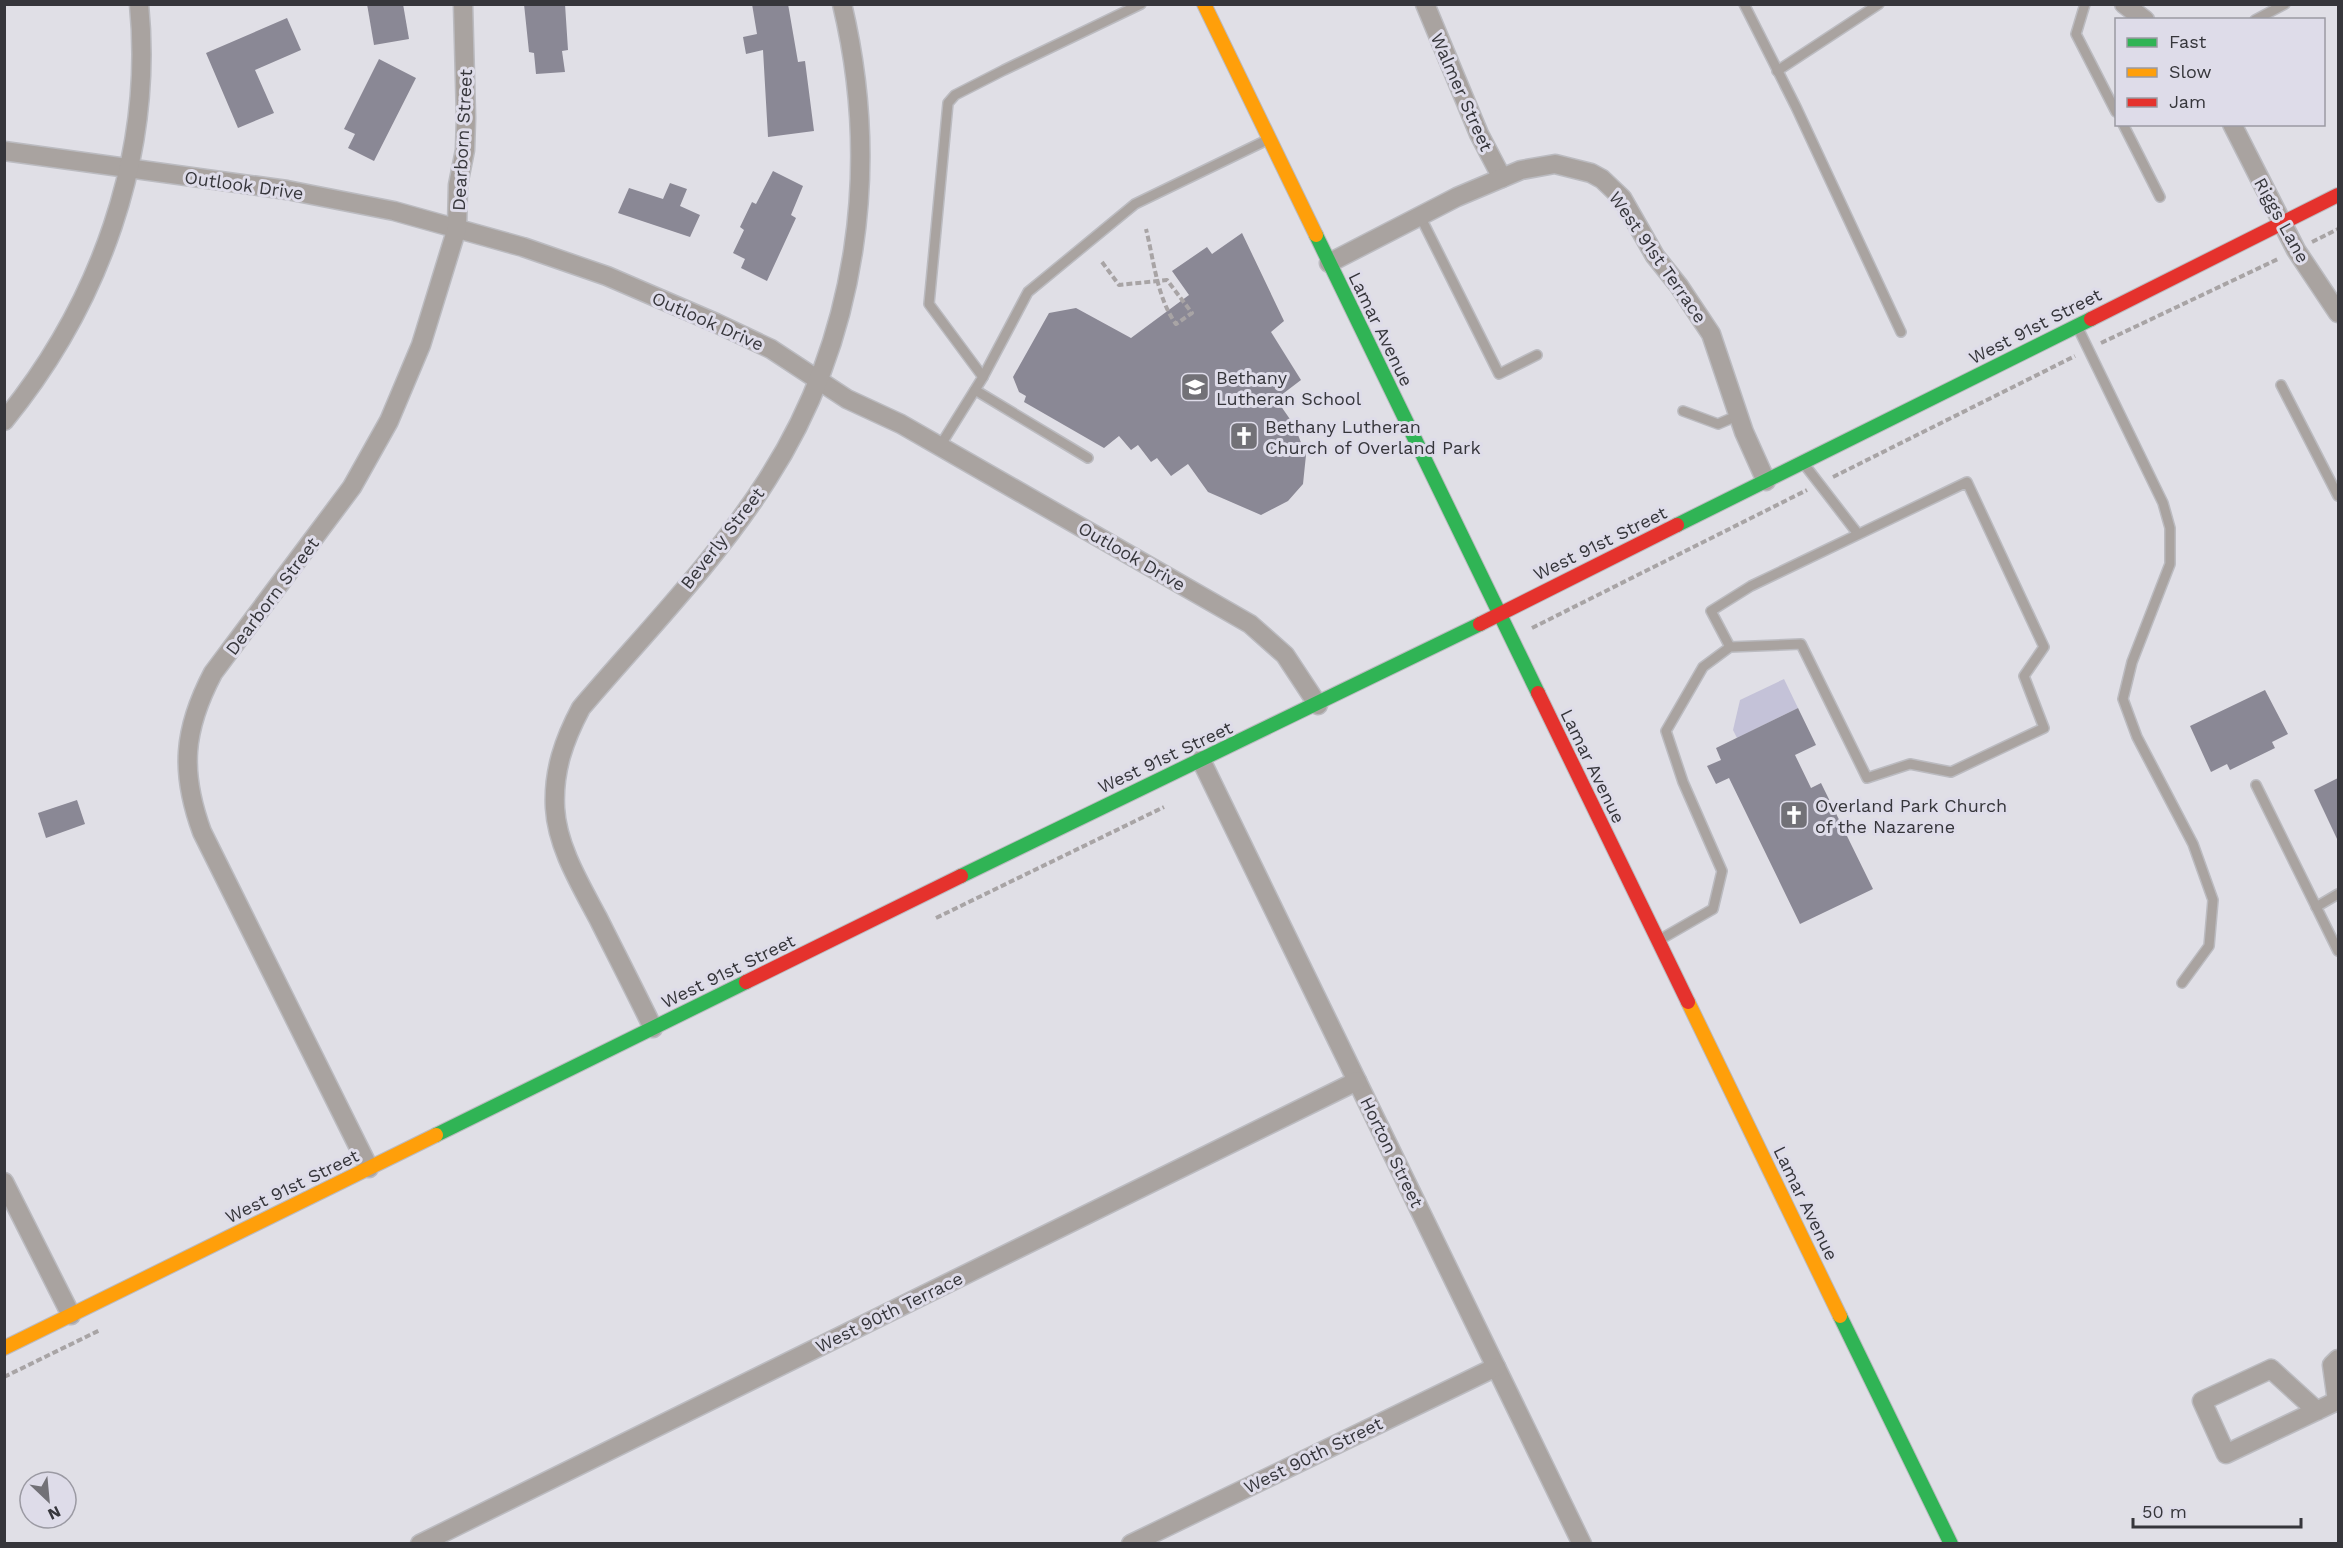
<svg xmlns="http://www.w3.org/2000/svg" width="2343" height="1548" font-family="'Work Sans',sans-serif">
	<style>
		.green { fill: #c4c2d8 }
		.building { fill: #8a8895 }
		.lines { fill: none; stroke-linecap: round; stroke-linejoin: round }
		.lane-casing { stroke: #bbbbc0; stroke-width: 12 }
		.street-casing { stroke: #bbbbc0; stroke-width: 21 }
		.fast-casing { stroke: #bbbbc0; stroke-width: 16 }
		.slow-casing { stroke: #bbbbc0; stroke-width: 16 }
		.jam-casing { stroke: #bbbbc0; stroke-width: 16 }
		.path { stroke: #a8a4a5; stroke-width: 4; stroke-dasharray: 6 3; stroke-linecap: butt }
		.lane { stroke: #a9a3a0; stroke-width: 9 }
		.street { stroke: #a9a3a0; stroke-width: 18 }
		.fast { stroke: #30b455; stroke-width: 14 }
		.slow { stroke: #ff9f0a; stroke-width: 14 }
		.jam { stroke: #e5322d; stroke-width: 14 }
		.labels { text-anchor: middle; dominant-baseline: central; stroke-width: 6; stroke-linejoin: round; paint-order: stroke }
		.street-label { font-size: 18px; fill: #36363b; stroke: #dedce9 }
		.poi-label { font-size: 18px; fill: #36363b; stroke: #dedce9; text-anchor: start }
	</style>
	<rect width="100%" height="100%" fill="#e0dfe6"/>
	<polygon class="green" points="1784,679 1798,708 1737,738 1733,730 1740,700"/>
	<g class="building">
		<polygon points="367,4 403,4 409,39 374,45"/>
		<polygon points="524,4 565,4 568,50 562,51 565,72 536,74 534,53 529,52"/>
		<polygon points="752,4 788,4 798,62 805,61 814,131 768,137 763,50 746,54 743,37 757,34"/>
		<polygon points="287,18 301,50 255,70 274,113 238,128 206,53"/>
		<polygon points="379,59 416,78 374,161 348,148 355,134 344,129"/>
		<polygon points="773,171 803,186 791,215 796,218 767,281 741,268 745,259 733,253 744,230 740,227 752,202 756,204"/>
		<polygon points="670,183 687,189 680,206 700,215 690,237 618,213 629,188 663,199"/>
		<polygon points="1242,233 1284,321 1271,332 1301,380 1276,399 1294,425 1306,455 1303,484 1288,501 1261,515 1208,492 1188,464 1171,476 1157,458 1151,462 1138,445 1131,450 1119,436 1104,448 1024,402 1026,396 1019,392 1013,377 1049,313 1076,308 1131,338 1189,295 1172,271 1207,247 1212,254"/>
		<polygon points="2265,690 2288,734 2272,742 2275,748 2230,770 2227,764 2211,772 2190,726"/>
		<polygon points="1798,708 1816,745 1795,755 1811,788 1821,783 1873,889 1800,924 1729,778 1716,784 1707,766 1721,760 1716,748"/>
		<polygon points="2338,778 2338,841 2314,790"/>
		<polygon points="77,800 85,824 46,838 38,813"/>
	</g>
	<g class="lines">
		<g class="lane-casing">
			<g id="lane">
				<polyline points="1744,4 1796,107 1901,332"/>
				<polyline points="2085,4 2076,34 2116,112"/>
				<polyline points="2255,20 2285,4"/>
				<polyline points="1777,71 1879,4"/>
				<polyline points="2123,124 2160,197"/>
				<polyline points="1420,216 1499,374 1537,355"/>
				<polyline points="2077,326 2163,503 2170,528 2170,564 2132,662 2123,699 2137,737 2193,844 2213,900 2209,946 2182,983"/>
				<polyline points="983,377 1028,292 1135,204 1267,140"/>
				<polyline points="2281,385 2338,496"/>
				<polyline points="975,390 1088,458"/>
				<polyline points="1683,411 1718,424 1739,415"/>
				<polyline points="940,446 983,377 929,304 948,103 955,95 1004,70 1141,4"/>
				<polyline points="1804,464 1858,534"/>
				<polyline points="2256,785 2338,951"/>
				<polyline points="2316,907 2338,894"/>
				<polyline points="1661,939 1713,909 1722,871 1683,782 1666,731 1703,667 1730,647 1711,611 1751,586 1967,482 2044,647 2024,676 2044,728 1951,772 1910,764 1867,778 1801,644 1730,647"/>
			</g>
		</g>
		<g class="street-casing">
			<g id="street">
				<polyline points="1425,4 1479,134 1502,178"/>
				<polyline points="2124,4 2145,20"/>
				<polyline points="2232,124 2296,250 2338,313"/>
				<polyline points="4,151 287,190 394,211 523,247 607,276 716,323 771,349 847,399 901,424 1250,624 1285,655 1318,705"/>
				<polyline points="1329,263 1457,197 1521,170 1555,164 1591,173 1602,179 1622,198 1655,256 1679,286 1711,334 1744,432 1766,481"/>
				<path d="M 4,421 C 99,305 154,155 139,4"/>
				<polyline points="1201,760 1582,1544"/>
				<path d="M 653,1028 C 635,991 616,954 598,918 C 580,884 557,846 555,808 C 553,771 564,740 581,708 C 644,634 715,562 767,480 C 858,339 881,166 842,4"/>
				<path d="M 369,1168 L 202,832 C 180,772 183,730 213,673 L 352,487 L 389,421 L 421,345 L 457,228 L 458,185 L 465,150 L 466,118 L 463,4"/>
				<polyline points="4,1182 71,1315"/>
				<polyline points="2337,1401 2332,1365 2338,1359"/>
				<polyline points="2317,1411 2271,1369 2202,1401 2226,1454 2337,1401"/>
				<polyline points="420,1544 1357,1081"/>
				<polyline points="1131,1544 1496,1367"/>
			</g>
		</g>
		<g class="fast-casing">
			<g id="fast">
				<polyline points="1316,235 1538,693"/>
				<polyline points="1677,525 2091,319"/>
				<polyline points="961,876 1480,624"/>
				<polyline points="436,1135 746,982"/>
				<polyline points="1840,1316 1951,1544"/>
			</g>
		</g>
		<g class="slow-casing">
			<g id="slow">
				<polyline points="1204,4 1316,235"/>
				<polyline points="1688,1002 1840,1316"/>
				<polyline points="4,1348 436,1135"/>
			</g>
		</g>
		<g class="jam-casing">
			<g id="jam">
				<polyline points="2091,319 2338,195"/>
				<polyline points="1480,624 1677,525"/>
				<polyline points="1538,693 1688,1002"/>
				<polyline points="746,982 961,876"/>
			</g>
		</g>
		<g class="path">
			<polyline points="2312,242 2338,229"/>
			<path d="M 1102,262 L 1119,285 L 1167,280 L 1192,313 L 1176,324 C 1157,298 1154,261 1146,229"/>
			<polyline points="2101,343 2278,259"/>
			<polyline points="1833,477 2075,356"/>
			<polyline points="1532,628 1807,490"/>
			<polyline points="936,918 1164,807"/>
			<polyline points="4,1377 100,1330"/>
		</g>
		<use href="#lane" class="lane"/>
		<use href="#street" class="street"/>
		<use href="#fast" class="fast"/>
		<use href="#slow" class="slow"/>
		<use href="#jam" class="jam"/>
	</g>
	<defs>
		<g id="school-square" transform="scale(1.5)"><rect x="-9" y="-9" width="18" height="18" rx="4" fill="#727177" stroke="#dedce9"/><path d="M0-5L7-2L0 1L-7-2ZM-4 1L0 2.5L4 1V4Q0 6-4 4Z" fill="#fff"/></g>
		<g id="church-square" transform="scale(1.5)"><rect x="-9" y="-9" width="18" height="18" rx="4" fill="#727177" stroke="#dedce9"/><path d="M-1.2-6h2.4v3.5h3.3v2.4h-3.3V6h-2.4V-.1h-3.3v-2.4h3.3Z" fill="#fff"/></g>
	</defs>
	<g fill-rule="evenodd">
		<use href="#school-square" x="1195" y="387"/>
		<use href="#church-square" x="1244" y="436"/>
		<use href="#church-square" x="1794" y="815"/>
	</g>
	<g class="labels">
		<g class="street-label">
			<text transform="translate(1462 92) rotate(66)">Walmer Street</text>
			<text transform="translate(462 140) rotate(-87)">Dearborn Street</text>
			<text transform="translate(244 185) rotate(8)">Outlook Drive</text>
			<text transform="translate(2282 220) rotate(61)">Riggs Lane</text>
			<text transform="translate(1658 257) rotate(55)">West 91st Terrace</text>
			<text transform="translate(708 321) rotate(24)">Outlook Drive</text>
			<text transform="translate(2035 326) rotate(-27)">West 91st Street</text>
			<text transform="translate(1381 329) rotate(64)">Lamar Avenue</text>
			<text transform="translate(722 538) rotate(-52)">Beverly Street</text>
			<text transform="translate(1600 543) rotate(-26)">West 91st Street</text>
			<text transform="translate(1132 556) rotate(30)">Outlook Drive</text>
			<text transform="translate(272 596) rotate(-53)">Dearborn Street</text>
			<text transform="translate(1165 757) rotate(-25)">West 91st Street</text>
			<text transform="translate(1593 766) rotate(64)">Lamar Avenue</text>
			<text transform="translate(728 971) rotate(-26)">West 91st Street</text>
			<text transform="translate(1392 1152) rotate(64)">Horton Street</text>
			<text transform="translate(292 1186) rotate(-26)">West 91st Street</text>
			<text transform="translate(1806 1203) rotate(64)">Lamar Avenue</text>
			<text transform="translate(889 1312) rotate(-26)">West 90th Terrace</text>
			<text transform="translate(1313 1455) rotate(-26)">West 90th Street</text>
		</g>
		<g class="poi-label">
			<text x="1216" y="377">Bethany<tspan x="1216" dy="21">Lutheran School</tspan></text>
			<text x="1265" y="426">Bethany Lutheran<tspan x="1265" dy="21">Church of Overland Park</tspan></text>
			<text x="1815" y="805">Overland Park Church<tspan x="1815" dy="21">of the Nazarene</tspan></text>
		</g>
	</g>
	<rect width="2343" height="1548" fill="none" stroke="#36363b" stroke-width="12"/>
	<rect x="2115" y="18" width="210" height="108" fill="#dedce9" stroke="#9b9aa3" stroke-width="1.5"/>
	<rect x="2127" y="38" width="30" height="9" fill="#30b455" stroke="#9b9aa3" stroke-width="1.5"/>
	<text x="2169" y="48" font-size="18" fill="#36363b">Fast</text>
	<rect x="2127" y="68" width="30" height="9" fill="#ff9f0a" stroke="#9b9aa3" stroke-width="1.5"/>
	<text x="2169" y="78" font-size="18" fill="#36363b">Slow</text>
	<rect x="2127" y="98" width="30" height="9" fill="#e5322d" stroke="#9b9aa3" stroke-width="1.5"/>
	<text x="2169" y="108" font-size="18" fill="#36363b">Jam</text>
	<g transform="translate(48 1500) rotate(154)"><circle r="28" fill="#dedce9" stroke="#9b9aa3" stroke-width="1.5"/>
	<path d="M0-4.5L10 22L0 15L-10 22Z" fill="#727177"/>
	<text y="-9" font-size="16" font-weight="bold" text-anchor="middle" fill="#36363b">N</text>
	</g>
	<path d="M2133 1518v9h168v-9" fill="none" stroke="#36363b" stroke-width="3"/>
	<text x="2142" y="1518" font-size="18" fill="#36363b" stroke="#dedce9" stroke-width="4.5" paint-order="stroke">50 m</text>
</svg>
